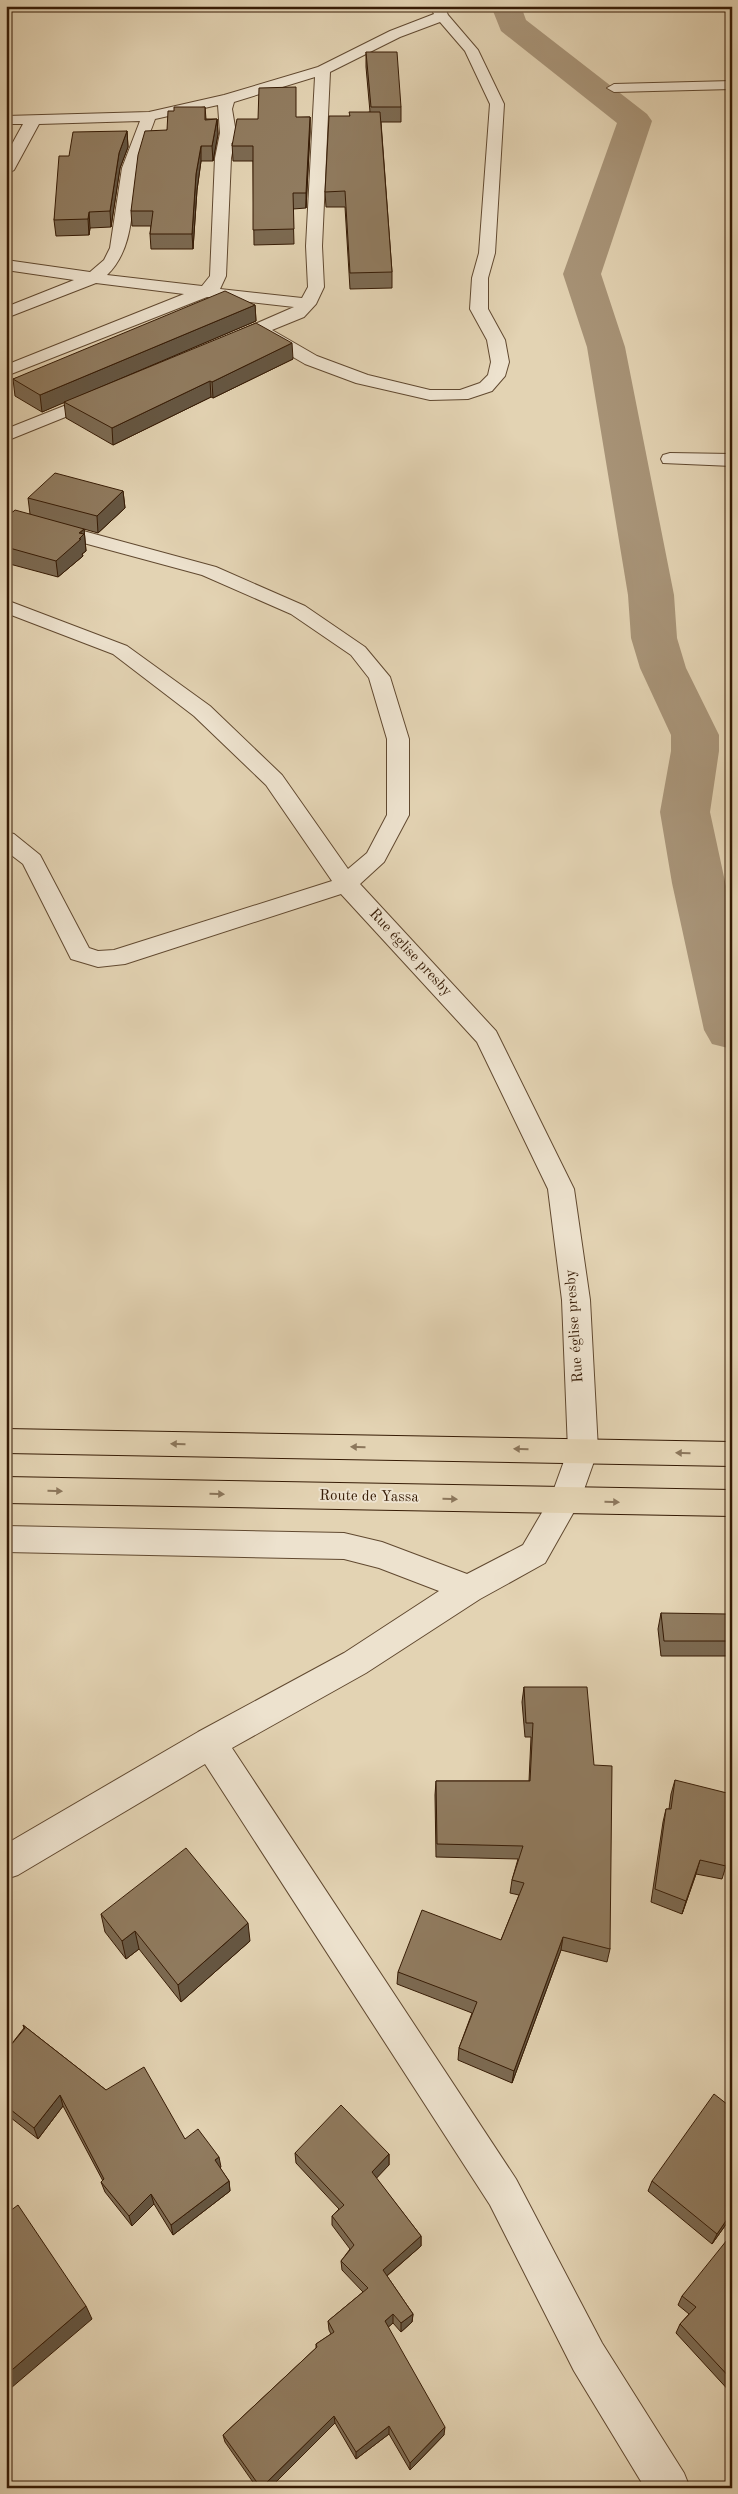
<svg xmlns="http://www.w3.org/2000/svg" width="738" height="2494" font-family="'Old Standard TT',serif">
	<style>
		.lines { fill: none; stroke-linecap: round; stroke-linejoin: round }
		.river { fill: #a89478; fill-rule: evenodd }
		.minor-casing { stroke: #614930; stroke-width: 2 }
		.primary-casing { stroke: #361b05; stroke-width: 2 }
		.minor { fill: #ede2ce; fill-rule: evenodd }
		.primary { fill: #e3d3b3; fill-rule: evenodd }
		.wall { fill: #7c6a52; stroke: #361b05 }
		.shaded-wall { fill: #655642; stroke: #361b05 }
		.building { fill: #907b5f; stroke: #361b05 }
		.oneway { fill: #8c775c }
		.labels { text-anchor: middle; dominant-baseline: central; stroke-width: 4; stroke-linejoin: round; paint-order: stroke }
		.street-label { font-size: 15px; fill: #361b05; stroke: #ede2ce }
	</style>
	<rect width="100%" height="100%" fill="#e3d3b3"/>
	<filter id="stains"><feTurbulence type="fractalNoise" baseFrequency=".004" numOctaves="4"/><feColorMatrix values="0 0 0 0 .2 0 0 0 0 .09 0 0 0 0 .02 0 0 0 .5 -.17"/></filter>
	<radialGradient id="worn" r=".72"><stop offset=".6" stop-color="#630" stop-opacity="0"/><stop offset="1" stop-color="#630" stop-opacity=".3"/></radialGradient>
	<g class="lines">
		<polygon class="river" points="491,6 521,6 526,20 647,114 652,121 601,274 625,347 674,595 677,638 686,668 719,735 719,751 710,812 732,914 732,1049 712,1044 704,1030 672,883 660,812 671,751 671,735 640,668 631,638 628,595 587,347 563,274 617,123 501,31"/>
		<g class="minor-casing">
			<g id="minor">
				<path d="M 430,6 L 444,6 L 448,15 L 478,50 L 504,104 L 495,253 L 488,278 L 488,309 L 505,340 L 509,362 L 505,376 L 492,391 L 468,399 L 430,400 L 356,383 L 305,364 L 257,336 L 245,340 L 239,339 L 236,335 L 239,331 L 294,307 L 207,297 L 6,376 L 6,365 L 184,294 L 96,283 L 6,318 L 6,307 L 74,280 L 6,270 L 6,260 L 90,272 L 104,260 L 110,248 L 122,168 L 140,121 L 39,124 L 14,170 L 6,175 L 6,155 L 23,124 L 6,124 L 6,116 L 149,112 L 224,95 L 318,67 L 390,31 L 434,14 ZM 440,22 L 465,51 L 490,104 L 479,253 L 472,278 L 470,309 L 487,340 L 491,362 L 488,375 L 480,383 L 460,390 L 430,390 L 368,375 L 317,356 L 272,330 L 304,317 L 316,304 L 324,287 L 322,246 L 330,72 L 400,37 ZM 315,77 L 306,246 L 308,287 L 302,298 L 220,289 L 226,276 L 231,158 L 236,133 L 232,109 L 234,102 ZM 218,105 L 220,133 L 215,158 L 210,276 L 202,286 L 107,275 C 135,248 131,206 137,170 C 141,153 149,136 155,119 Z"/>
				<polygon points="723,6 732,6 732,14 727,13"/>
				<polygon points="732,81 732,89 614,92 607,88 614,84"/>
				<polygon points="99,392 105,393 108,397 105,401 6,441 6,429"/>
				<polygon points="670,453 732,454 732,466 663,463 661,459 663,455"/>
				<polygon points="6,510 216,567 305,606 365,647 390,677 409,739 409,815 384,862 360,884 496,1031 574,1189 590,1300 598,1450 580,1501 545,1563 480,1599 366,1673 232,1748 516,2179 602,2343 684,2473 690,2488 645,2488 574,2371 490,2205 205,1764 18,1875 6,1879 6,1844 198,1732 344,1653 439,1591 379,1568 344,1559 6,1552 6,1526 344,1533 382,1542 467,1574 523,1545 551,1497 568,1450 562,1300 548,1189 477,1042 341,894 125,964 98,967 71,959 23,864 6,851 6,832 14,834 40,855 89,948 98,951 114,950 332,881 266,785 194,716 113,654 6,613 6,600 127,646 210,706 282,775 348,869 367,853 387,815 387,739 369,678 351,655 291,614 202,575 6,522"/>
			</g>
		</g>
		<g class="primary-casing">
			<g id="primary">
				<polygon points="6,1429 732,1442 732,1466 6,1453"/>
				<polygon points="6,1477 732,1490 732,1516 6,1503"/>
			</g>
		</g>
		<use href="#minor" class="minor"/>
		<use href="#primary" class="primary"/>
	</g>
	<g class="wall">
		<polygon points="366,52 401,107 401,122 381,122 392,272 392,288 350,289 345,207 326,207 325,192 349,116 370,112 366,67"/>
		<polygon points="205,107 206,119 217,119 218,134 213,161 201,161 197,190 193,249 151,249 150,234 151,226 132,226 131,211 167,130 174,111"/>
		<polygon points="310,117 310,132 306,208 293,209 294,244 254,245 253,161 233,161 232,143 258,119"/>
		<polygon points="127,131 128,147 120,168 111,227 90,228 89,235 56,236 54,220 69,156"/>
		<polygon points="255,305 256,321 105,385 293,359 213,398 211,397 113,445 66,418 64,402 42,412 15,396 13,379"/>
		<polygon points="123,491 125,508 98,533 84,529 86,551 82,554 83,556 58,577 6,563 6,518 30,514 28,498"/>
		<polygon points="661,1613 731,1641 726,1656 661,1656 658,1629"/>
		<polygon points="524,1687 610,1949 607,1962 561,1950 512,2083 458,2060 459,2048 472,2013 397,1984 398,1972 501,1940 519,1895 510,1893 512,1880 518,1859 436,1857 435,1795 436,1781 529,1781 531,1737 525,1737 522,1702"/>
		<polygon points="675,1780 727,1821 726,1866 722,1879 696,1874 682,1914 651,1902 663,1822 666,1809 669,1809 671,1794"/>
		<polygon points="101,1914 250,1941 181,2002 139,1949 126,1959 105,1932"/>
		<polygon points="23,2025 106,2090 185,2139 221,2167 220,2168 229,2181 230,2191 173,2235 154,2204 132,2226 105,2192 101,2182 103,2181 63,2106 38,2139 6,2114 6,2051 24,2028"/>
		<polygon points="295,2153 389,2154 389,2165 376,2178 421,2236 421,2246 387,2276 413,2314 412,2322 401,2332 393,2323 388,2327 444,2435 410,2470 389,2434 356,2459 335,2423 270,2488 257,2488 225,2442 223,2435 316,2348 316,2344 331,2334 329,2330 328,2321 363,2292 342,2270 341,2261 350,2249 332,2225 332,2216 339,2209 296,2163"/>
		<polygon points="652,2181 732,2216 712,2244 648,2191"/>
		<polygon points="732,2245 732,2394 676,2333 680,2324 689,2314 678,2305 682,2296"/>
	</g>
	<g class="shaded-wall">
		<polygon points="310,117 310,132 306,208 306,193"/>
		<polygon points="217,119 218,134 213,161 212,146"/>
		<polygon points="127,131 128,147 120,168 111,227 110,211 119,153"/>
		<polygon points="201,146 201,161 197,190 193,249 192,234 196,174"/>
		<polygon points="89,212 90,228 89,235 88,219"/>
		<polygon points="255,305 256,321 42,412 40,395"/>
		<polygon points="292,343 293,359 213,398 212,382"/>
		<polygon points="210,381 211,397 113,445 112,428"/>
		<polygon points="123,491 125,508 98,533 97,516"/>
		<polygon points="84,529 86,551 82,554 83,556 58,577 56,561"/>
		<polygon points="700,1860 696,1874 682,1914 686,1901"/>
		<polygon points="248,1923 250,1941 181,2002 178,1985"/>
		<polygon points="135,1931 139,1949 126,1959 122,1941"/>
		<polygon points="563,1937 561,1950 512,2083 514,2071"/>
		<polygon points="60,2095 63,2106 38,2139 34,2128"/>
		<polygon points="389,2154 389,2165 372,2183 372,2172"/>
		<polygon points="219,2157 221,2167 217,2171 215,2160"/>
		<polygon points="229,2181 230,2191 173,2235 171,2225"/>
		<polygon points="151,2194 154,2204 132,2226 129,2216"/>
		<polygon points="732,2212 732,2216 712,2244 717,2234"/>
		<polygon points="421,2236 421,2246 383,2279 383,2270"/>
		<polygon points="86,2306 92,2319 11,2388 6,2380 6,2375"/>
		<polygon points="393,2314 393,2323 385,2330 385,2321"/>
		<polygon points="413,2314 412,2322 401,2332 401,2323"/>
		<polygon points="334,2416 335,2423 270,2488 261,2488"/>
		<polygon points="389,2426 389,2434 356,2459 356,2452"/>
		<polygon points="445,2427 444,2435 410,2470 410,2463"/>
	</g>
	<g class="building">
		<polygon points="366,52 397,52 401,107 371,107"/>
		<polygon points="296,87 296,117 310,117 306,193 293,193 294,229 253,230 253,146 232,146 237,119 258,119 259,88"/>
		<polygon points="174,107 205,107 205,120 217,119 212,146 201,146 196,174 192,234 150,234 153,211 131,211 138,155 145,131 167,130 168,111 174,111"/>
		<polygon points="349,112 380,112 392,272 350,273 345,191 325,192 329,116 350,116"/>
		<polygon points="127,131 119,153 110,211 89,212 88,219 54,220 59,156 69,156 73,132"/>
		<polygon points="225,291 255,305 40,395 13,379"/>
		<polygon points="256,323 292,343 212,382 210,381 112,428 64,402"/>
		<polygon points="55,473 123,491 97,516 28,498"/>
		<polygon points="15,510 84,529 79,533 84,534 79,539 81,539 56,561 6,547 6,518"/>
		<polygon points="661,1613 727,1614 731,1641 664,1641"/>
		<polygon points="524,1687 587,1687 594,1765 612,1766 610,1949 563,1937 514,2071 459,2048 477,2002 398,1972 422,1910 501,1940 524,1883 512,1880 523,1846 437,1844 436,1781 530,1781 533,1723 526,1723"/>
		<polygon points="675,1780 731,1794 727,1821 732,1824 726,1866 700,1860 686,1901 655,1889 666,1809 671,1809"/>
		<polygon points="186,1848 248,1923 178,1985 135,1931 122,1941 101,1914"/>
		<polygon points="23,2025 106,2090 144,2067 185,2139 198,2129 219,2157 215,2160 229,2181 171,2225 151,2194 129,2216 101,2182 104,2179 60,2095 34,2128 6,2106 6,2051 25,2028"/>
		<polygon points="714,2094 732,2108 732,2212 717,2234 652,2181"/>
		<polygon points="341,2105 389,2154 372,2172 421,2236 383,2270 413,2314 401,2323 393,2314 385,2321 445,2427 410,2463 389,2426 356,2452 334,2416 261,2488 223,2435 317,2347 316,2344 334,2332 328,2321 368,2288 341,2261 354,2245 332,2216 344,2205 295,2153"/>
		<polygon points="18,2205 86,2306 6,2375 6,2214"/>
		<polygon points="727,2240 732,2245 732,2380 680,2324 696,2307 682,2296"/>
	</g>
	<defs><path id="oneway-solid" d="M-6-.8H1V-3.2L6.5 0L1 3.2V.8H-6Z" transform="scale(1.25)"/></defs>
	<g class="oneway">
		<use href="#oneway-solid" transform="translate(178 1444) rotate(-179)"/>
		<use href="#oneway-solid" transform="translate(358 1447) rotate(-179)"/>
		<use href="#oneway-solid" transform="translate(521 1449) rotate(-179)"/>
		<use href="#oneway-solid" transform="translate(683 1453) rotate(-179)"/>
		<use href="#oneway-solid" transform="translate(55 1491) rotate(1)"/>
		<use href="#oneway-solid" transform="translate(217 1494) rotate(1)"/>
		<use href="#oneway-solid" transform="translate(450 1499) rotate(1)"/>
		<use href="#oneway-solid" transform="translate(612 1502) rotate(1)"/>
	</g>
	<g class="labels">
		<g class="street-label">
			<text transform="translate(410 953) rotate(47)">Rue église presby</text>
			<text transform="translate(575 1326) rotate(-94)">Rue église presby</text>
			<text transform="translate(369 1497) rotate(1)">Route de Yassa</text>
		</g>
	</g>
	<rect width="738" height="2494" fill="none" stroke="#e3d3b3" stroke-width="25"/>
	<rect x="8" y="8" width="723" height="2479" fill="none" stroke="#361b05" stroke-width="2.5"/>
	<rect x="12" y="12" width="713" height="2469" fill="none" stroke="#361b05"/>
	<rect width="100%" height="100%" filter="url(#stains)"/>
	<rect width="100%" height="100%" fill="url(#worn)"/>
</svg>
